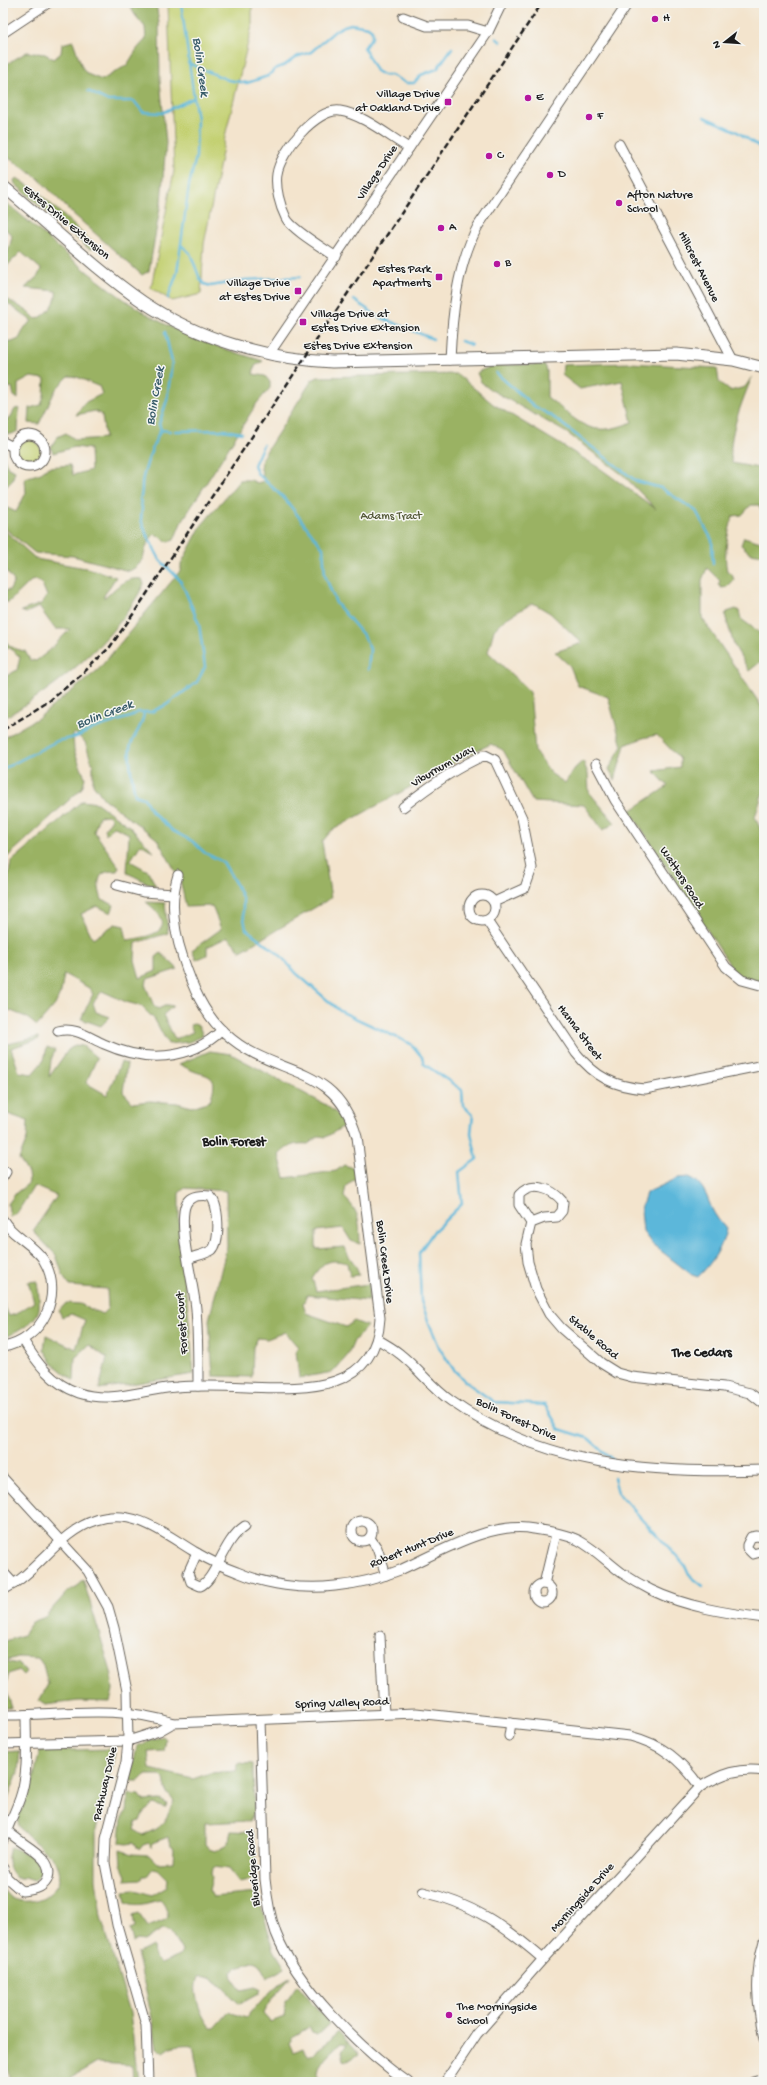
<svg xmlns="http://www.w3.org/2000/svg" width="767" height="2085" font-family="'Gochi Hand',sans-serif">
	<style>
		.green { fill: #c3d071; stroke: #707646 }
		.forest { fill: #9ab263; stroke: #5b6740 }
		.water { fill: #5cb7da; stroke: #3c6a7b }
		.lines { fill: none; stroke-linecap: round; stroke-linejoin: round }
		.stream { stroke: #5cb7da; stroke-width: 2.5 }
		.minor-casing { stroke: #67625a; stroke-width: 11 }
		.major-casing { stroke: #67625a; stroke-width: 13 }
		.minor { stroke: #fff; stroke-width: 9 }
		.major { stroke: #fff; stroke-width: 11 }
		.rail { stroke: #1c1c1c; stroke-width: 2.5; stroke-dasharray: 6 3; stroke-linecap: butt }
		.poi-dot { fill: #b5179e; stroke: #f6f6f2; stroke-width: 1.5 }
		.labels { text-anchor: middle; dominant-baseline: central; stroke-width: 3; stroke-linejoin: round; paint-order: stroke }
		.poi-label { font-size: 12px; fill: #1c1c1c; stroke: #f6f6f2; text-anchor: start }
		.street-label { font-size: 12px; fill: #1c1c1c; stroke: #f6f6f2 }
		.park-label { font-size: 12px; fill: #565b3a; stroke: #f6f6f2 }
		.water-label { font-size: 13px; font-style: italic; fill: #365a68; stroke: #f6f6f2 }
		.neighbourhood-label { font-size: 13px; font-weight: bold; fill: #1c1c1c; stroke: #f6f6f2 }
	</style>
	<rect width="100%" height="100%" fill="#f6f6f2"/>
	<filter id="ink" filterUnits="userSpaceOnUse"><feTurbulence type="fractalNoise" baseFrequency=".025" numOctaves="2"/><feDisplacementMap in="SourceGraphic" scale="8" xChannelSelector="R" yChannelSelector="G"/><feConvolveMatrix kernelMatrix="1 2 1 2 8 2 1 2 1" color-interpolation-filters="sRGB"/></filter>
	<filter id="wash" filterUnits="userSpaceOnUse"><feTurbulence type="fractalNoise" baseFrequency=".012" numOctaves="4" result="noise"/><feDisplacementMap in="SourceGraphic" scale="16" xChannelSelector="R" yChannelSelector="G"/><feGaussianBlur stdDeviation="0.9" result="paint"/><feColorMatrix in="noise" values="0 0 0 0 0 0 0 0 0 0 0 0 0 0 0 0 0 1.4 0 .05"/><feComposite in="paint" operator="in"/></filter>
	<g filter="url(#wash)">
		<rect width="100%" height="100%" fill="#f3e4cd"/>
		<g class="green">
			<polygon points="168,3 252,3 252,26 226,132 204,244 201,294 172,301 151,288 174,171"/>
			<circle cx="29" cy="452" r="12"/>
		</g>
		<g class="forest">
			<polygon points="128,3 156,3 159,23 160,80 166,143 161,202 149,271 142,275 70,211 38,178 3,154 3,66 27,52 45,54 54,59 61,53 62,44 73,41 82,67 87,74 102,80 127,65 137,49 146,39 145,27 135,15"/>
			<polygon points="17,178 38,192 98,248 89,249 15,184 14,180"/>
			<path d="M 3,200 C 54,242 103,291 161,322 C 193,340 228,350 263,361 L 255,366 L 253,374 L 265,376 L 270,382 L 270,388 L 257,403 L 181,523 L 174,540 L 168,542 L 155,534 C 139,548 151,561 129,571 L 73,556 L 35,553 L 3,527 L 3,506 L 16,512 L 26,493 L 25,478 L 41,473 L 49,467 L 70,465 L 73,475 L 91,470 L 90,449 L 75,447 L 53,453 L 51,447 L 57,437 L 66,433 L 76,440 L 105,438 L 102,415 L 95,411 L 76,415 L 84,403 L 102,394 L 99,386 C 86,383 84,377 69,376 L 56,389 L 39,424 L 29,423 L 30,408 L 41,405 L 44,396 L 45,379 L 31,377 L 18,384 L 18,399 L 14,396 L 12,387 L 3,388 L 3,340 L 12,342 L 19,339 L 25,327 L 32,321 L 3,300 L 5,298 L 29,312 L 36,319 C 47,316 58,302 56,291 L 25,288 L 38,276 L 41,269 L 21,252 L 3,270 C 3,257 11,248 12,235 L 3,227 Z"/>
			<path d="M 630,363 L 717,368 L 719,382 L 730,391 L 745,387 L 752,377 C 743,399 726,440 732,463 L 764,469 L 764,515 L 759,505 L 751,505 L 742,515 L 733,516 C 728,533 723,554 727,571 L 732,574 L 734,580 L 727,587 L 722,588 L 718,585 L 720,581 L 707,568 L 702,580 L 702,618 L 764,710 L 764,794 L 762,795 L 755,817 L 764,837 L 764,980 L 757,982 L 737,976 L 630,811 L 668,786 L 654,771 L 680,767 L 680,759 L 657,735 L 643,738 L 625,745 L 615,780 L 609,769 L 622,746 L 608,697 L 578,686 L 570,666 L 555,652 L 582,643 L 550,613 L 533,603 L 505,619 L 494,630 L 488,652 L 530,692 L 535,751 L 550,773 L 565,783 L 575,768 L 583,761 L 588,774 L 589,792 L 615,823 L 603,830 L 584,805 L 533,802 L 503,750 L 491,744 L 468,755 L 331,831 L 322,842 L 331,898 L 241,951 L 228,937 L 207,947 L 207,955 L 196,960 L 192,950 L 221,929 L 212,906 L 186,907 L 180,879 L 157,839 L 104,799 L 93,784 L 93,766 L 85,742 L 75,733 L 73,735 L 74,750 L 85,778 L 82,788 L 3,861 L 3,738 L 38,718 L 98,670 L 181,570 L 181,564 L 201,526 L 240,480 L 251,480 L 257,483 L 264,481 L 261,469 L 262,458 L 312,380 L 318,377 L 457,374 L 493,404 L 601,469 L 656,509 L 623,475 L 567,433 L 488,388 L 481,382 L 477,373 C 491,362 527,365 545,365 L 547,371 L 547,397 C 580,422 589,440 632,422 L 622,381 L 580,389 L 562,375 L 563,365 Z"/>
			<polygon points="19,408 18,431 12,434 3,434 3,422 10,418 15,409"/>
			<polygon points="3,455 8,468 15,471 12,481 3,490"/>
			<path d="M 3,529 L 36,559 L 91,569 L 116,577 L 103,597 L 106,597 C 118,586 125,577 142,579 L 144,584 C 114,643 58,685 3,719 L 3,678 L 17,670 L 20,657 L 10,648 L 3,648 L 3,636 C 8,647 14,649 25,651 L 30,660 L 36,661 L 49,651 L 70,629 L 55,629 L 39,607 L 26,613 L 21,611 L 41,604 L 47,596 L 42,584 L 36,580 L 31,581 L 9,602 L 3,602 L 3,591 L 10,590 L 14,581 L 3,567 Z"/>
			<polygon points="744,537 764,543 764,555 750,553 741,545"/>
			<polygon points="736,609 739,611 741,619 760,633 762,643 764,645 764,659 749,671 734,645 725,615 727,612"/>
			<path d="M 82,801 L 97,803 L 129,826 L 154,852 L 141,844 L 130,861 L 148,871 L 156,886 C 145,883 137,877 127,873 L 129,834 L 113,826 L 106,835 L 104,829 L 112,819 L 108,815 L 99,816 L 94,831 L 119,867 L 117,871 C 95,870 97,884 102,900 L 114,905 L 111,913 L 97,906 L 81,914 L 93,939 L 115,924 L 124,926 L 127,940 C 157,936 179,928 146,902 L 165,903 L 168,933 L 136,943 L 135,960 L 140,978 L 156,971 L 156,957 L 161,953 L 178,969 L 147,979 L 146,987 L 154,1006 L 158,1009 L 167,1005 L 173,1006 L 163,1015 L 175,1039 L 193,1032 L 190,1025 L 194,1024 L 199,1026 L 203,1036 L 189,1042 L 168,1044 L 155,1020 L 141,1006 L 126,1002 L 102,991 L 93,1003 L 96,1012 L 110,1017 L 101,1026 L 81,1019 L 93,994 L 89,988 L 64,974 L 61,992 L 55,1005 L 37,1026 L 26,1017 L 6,1009 L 3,1027 L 3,906 L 11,862 Z"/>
			<path d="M 38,1037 L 39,1039 L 11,1048 L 19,1072 L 32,1074 L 44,1060 L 47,1047 L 55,1050 L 51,1060 L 49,1077 L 68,1050 L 75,1045 L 83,1046 L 97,1058 L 86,1083 L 107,1095 L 121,1062 L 127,1064 L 123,1092 L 133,1103 L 150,1101 L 177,1103 L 192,1107 L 210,1101 C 215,1085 218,1077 199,1073 C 192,1071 185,1067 179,1064 L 210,1051 L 231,1054 L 326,1105 L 341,1117 L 344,1126 L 326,1137 L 319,1136 L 308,1144 C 295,1143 288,1145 279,1155 L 285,1178 L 336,1171 L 344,1165 L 357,1169 L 357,1177 L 346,1186 L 344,1197 C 361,1213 359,1222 360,1244 L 351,1241 L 343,1228 L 316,1231 L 316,1249 L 345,1247 C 348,1259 357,1263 359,1275 L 350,1276 L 347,1263 C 327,1258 323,1262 312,1278 L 316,1291 L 369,1284 L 369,1301 L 307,1295 L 303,1304 L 306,1313 L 346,1327 L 354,1321 L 367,1326 L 354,1341 L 348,1355 L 333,1372 L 299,1378 L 296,1351 L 298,1347 L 285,1332 L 267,1339 L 258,1338 L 253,1347 L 252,1377 L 213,1376 L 209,1320 L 227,1246 L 226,1191 L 185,1188 L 179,1193 L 179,1243 L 187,1301 L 194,1374 L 99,1389 L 107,1358 L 89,1345 L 75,1358 L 74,1381 L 53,1364 L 44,1349 L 46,1335 L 76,1349 L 85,1320 L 71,1314 L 62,1317 L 59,1311 L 66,1303 L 80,1304 L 102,1314 L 108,1308 L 107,1289 L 70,1286 L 64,1278 L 56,1255 L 33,1231 L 57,1196 L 34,1186 L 17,1213 L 10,1217 L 8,1204 L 16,1193 L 29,1183 L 28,1173 L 19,1159 L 27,1139 L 28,1121 L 8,1114 L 3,1115 L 3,1041 L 8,1044 Z"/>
			<path d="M 37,1281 C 38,1289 40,1301 39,1309 C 36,1323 15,1334 3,1337 L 3,1302 L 9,1316 L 16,1314 L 34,1302 L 28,1282 Z"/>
			<polygon points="83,1579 112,1675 113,1690 110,1702 79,1701 45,1705 39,1701 48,1684 43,1665 38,1658 18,1657 5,1661 18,1664 26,1672 23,1675 18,1670 9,1674 5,1686 12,1708 3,1708 3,1642 23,1635 32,1622 45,1617 68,1591 78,1586"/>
			<path d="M 163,1736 L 166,1739 L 164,1751 L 148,1752 L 150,1769 L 193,1779 L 210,1773 L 236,1771 L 238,1763 L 253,1764 L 254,1812 L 249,1821 L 205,1823 L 205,1844 L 209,1849 L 215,1851 L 228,1844 L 231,1831 L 253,1832 C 256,1847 257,1866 251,1880 L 239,1882 L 229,1869 L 214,1867 L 211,1872 L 212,1878 L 209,1890 L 213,1897 L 257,1893 L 274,1950 L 285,1968 L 267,1978 L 260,1965 L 255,1961 L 238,1967 L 232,1972 L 233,1979 L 241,1990 L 255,1987 L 260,1989 L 258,1994 L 240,2004 C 228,1995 215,1973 198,1977 C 191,1992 201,2017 211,2028 L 215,2028 L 229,2012 L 246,2018 L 274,1988 L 291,1977 L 271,2000 L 263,2013 L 271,2022 L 284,2017 L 286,2001 L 297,1985 L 330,2024 L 318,2035 L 312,2033 L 309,2027 L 294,2036 L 289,2043 L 293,2052 L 303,2048 L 309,2056 L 329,2041 L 338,2031 L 359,2054 L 348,2061 L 344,2060 L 342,2051 L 347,2044 L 341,2043 C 329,2053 314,2065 319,2082 L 200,2082 L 193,2045 C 184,2044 171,2045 163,2052 L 157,2049 L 153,2022 L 137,1953 L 153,1946 L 154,1957 L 161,1964 L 180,1956 L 182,1951 L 170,1931 L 163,1929 L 144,1941 L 137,1940 L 133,1942 L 130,1929 L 135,1927 L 133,1916 L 139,1914 L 148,1927 L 165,1920 L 168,1917 C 167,1911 165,1904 160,1900 C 149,1902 137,1908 126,1902 L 124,1891 L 135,1890 L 152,1895 L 167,1886 L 168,1879 L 158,1869 L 153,1868 L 147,1876 L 143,1876 L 142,1879 L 125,1880 L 126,1876 L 121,1865 L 120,1850 L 132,1854 L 149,1855 L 157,1863 L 173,1862 L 174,1849 L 168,1837 L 152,1843 L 152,1848 L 149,1843 L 143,1845 L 139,1850 L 134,1843 L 127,1844 L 120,1843 L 122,1817 L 127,1811 L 129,1794 L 140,1795 L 144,1801 L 161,1800 L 167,1804 L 165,1808 L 154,1804 L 143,1813 L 140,1821 L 136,1822 L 134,1830 L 142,1835 C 163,1828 166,1820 174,1801 L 167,1793 L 164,1779 L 160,1775 L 145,1775 L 139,1781 L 130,1781 L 137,1746 Z"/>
			<path d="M 111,1749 L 115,1753 L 96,1830 L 96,1879 L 101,1917 L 130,2012 L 138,2082 L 133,2082 L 132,2065 L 97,2063 L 65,2082 L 10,2082 L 3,2042 L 3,1889 C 5,1892 8,1896 11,1898 C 33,1909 70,1891 57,1864 C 51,1851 18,1834 18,1822 C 18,1813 26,1802 29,1793 C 34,1780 36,1765 40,1751 Z"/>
			<polygon points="20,1751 18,1772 3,1812 3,1752"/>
			<path d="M 11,1847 C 24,1853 41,1857 41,1874 L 34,1881 L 25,1878 L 16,1878 C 8,1869 5,1858 11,1847 Z"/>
		</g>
		<path class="water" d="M 689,1177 C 707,1184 707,1203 716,1216 C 719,1221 723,1225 726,1229 C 723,1247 711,1264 698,1277 L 692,1275 L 652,1244 L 643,1232 L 641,1209 L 646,1193 L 678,1178 Z"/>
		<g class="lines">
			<g class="stream">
				<polyline points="496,38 501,42"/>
				<polyline points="188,63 228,80 247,83 268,76 275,69 285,65 296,57 311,52 335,31 344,26 351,24 368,27 372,30 372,37 364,48 376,71 383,75 391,75 406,83 414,83 421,75 437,69 452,48"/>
				<polyline points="88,91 108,101 134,101 143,112 162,113 193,98"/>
				<polyline points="704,117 736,131 764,150"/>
				<polyline points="181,245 190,253 200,279 204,284 211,286 245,280 300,277"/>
				<polyline points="168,298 177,273 189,185 196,157 197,120 181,3"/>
				<polyline points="354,300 377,316 433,339"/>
				<polyline points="461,341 471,345"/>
				<polyline points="496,373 534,406 553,417 636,481 661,488 696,511 712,540 713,564"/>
				<polyline points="161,430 170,431"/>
				<polyline points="175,431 224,430 242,433"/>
				<polyline points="263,445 254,465 257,473 285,499 323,548 325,575 336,603 364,636 370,649 368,670"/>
				<path d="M 144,713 C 142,730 132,736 130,748 C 128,763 133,781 135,795 L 144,798 L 152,812 L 173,831 L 192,841 L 205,853 L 223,862 L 237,886 L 243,900 L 243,913 L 246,929 L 279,954 L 296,973 L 340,1011 L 411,1044 L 422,1057 L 424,1064 L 462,1090 L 463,1105 L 473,1115 L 471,1133 L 477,1159 L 459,1172 L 462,1204 L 434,1231 L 419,1253 L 421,1301 L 429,1323 L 440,1349 L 454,1370 L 466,1382 L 494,1402 L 545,1405 L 559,1429 L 588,1438 L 613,1460"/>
				<path d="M 3,769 L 57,741 L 76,737 L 95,728 L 130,717 L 138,712 L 151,712 L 166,705 L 197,682 L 205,667 L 199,624 L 184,588 L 179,579 L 160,560 L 146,533 L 141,520 L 142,508 L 140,499 C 143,493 141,485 143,477 C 147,463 153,442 161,430 L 159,424 L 167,400 L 172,362 L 165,332"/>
				<polyline points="614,1478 618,1493 684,1564 689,1575 703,1586"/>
			</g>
		</g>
	</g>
	<g filter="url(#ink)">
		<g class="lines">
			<g class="minor-casing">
				<g id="minor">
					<polyline points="403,17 427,26 468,26 488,32"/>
					<polyline points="3,33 48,3"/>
					<polyline points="619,144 733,360"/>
					<path d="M 336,257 C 325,249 291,229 286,218 C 280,206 275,188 277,174 C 280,152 316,108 340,111 C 362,114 390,137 409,148"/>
					<polyline points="269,354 488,32 502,3"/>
					<path d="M 450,360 C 452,315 457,265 478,226 L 628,3"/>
					<circle cx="29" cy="451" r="16"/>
					<polyline points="3,442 13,447"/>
					<polyline points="596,764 615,800 726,967 742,980 764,986"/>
					<path d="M 403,807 C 428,787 455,768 485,755 L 495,760 L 522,818 L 532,868 L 525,888 L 494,902"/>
					<polyline points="117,885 143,892 174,894"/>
					<circle cx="482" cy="908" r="13"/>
					<path d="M 487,921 L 576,1053 C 595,1077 615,1087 645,1089 L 764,1065"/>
					<path d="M 58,1031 C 76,1027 88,1037 104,1044 C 144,1062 189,1062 222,1030"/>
					<polyline points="3,1177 6,1172"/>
					<path d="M 3,1220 C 12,1236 32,1243 43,1259 C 65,1294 43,1340 3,1347"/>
					<path d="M 531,1223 L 544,1218 L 557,1217 L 562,1211 L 563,1202 C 552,1188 532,1181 519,1195 L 519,1205 L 531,1223 L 526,1244 L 528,1262 L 536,1289 L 549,1314 L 561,1328 L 601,1363 L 617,1373 L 632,1377 L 724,1387 L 750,1393 L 764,1404"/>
					<path d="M 188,1259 C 195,1256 206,1254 212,1250 C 221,1241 219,1203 210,1196 C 202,1195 190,1195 186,1204 C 177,1224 194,1285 196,1309 C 198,1335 198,1360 198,1386"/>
					<path d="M 377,1339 C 385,1344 393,1348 400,1354 C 418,1368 432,1388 451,1401 C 544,1467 654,1474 764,1470"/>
					<path d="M 23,1340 C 37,1363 52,1384 79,1393 C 112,1404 144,1389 177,1387 C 201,1385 224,1386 247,1387 C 303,1389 376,1394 380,1318 L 357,1137 C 335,1060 275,1079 226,1034 C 204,1015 192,986 183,958 C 174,931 169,903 178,875"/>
					<polyline points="3,1478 88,1571 108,1607 114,1628 127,1691 128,1741 126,1762 106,1839 105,1863 117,1925 146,2025 148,2082"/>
					<circle cx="362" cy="1531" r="10"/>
					<polyline points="370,1538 377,1548 386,1575"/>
					<polyline points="764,1538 757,1536 751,1537 747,1545 747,1548 753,1554 764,1551"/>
					<path d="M 197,1553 L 188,1573 L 191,1582 L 200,1586 C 216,1580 223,1540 245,1526"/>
					<polyline points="3,1572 14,1584"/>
					<circle cx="543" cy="1593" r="9"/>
					<polyline points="544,1584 556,1534"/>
					<path d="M 3,1590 C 38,1573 58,1532 96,1520 C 133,1507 165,1534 195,1552 C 209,1560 223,1567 237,1572 C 267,1585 303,1590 335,1586 C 357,1584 380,1578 400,1570 C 438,1553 492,1520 534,1529 C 548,1531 565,1534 578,1540 C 595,1549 607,1562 622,1573 C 631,1579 641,1585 651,1590 C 686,1607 726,1613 764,1618"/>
					<polyline points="380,1636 384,1714"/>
					<path d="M 3,1715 C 61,1715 118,1704 173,1723 L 416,1713 L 630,1736 C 662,1744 681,1760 700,1787"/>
					<path d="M 260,1720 L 265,1879 C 267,1898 270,1916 276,1933 C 296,1985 362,2051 408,2082"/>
					<polyline points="509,1736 511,1723"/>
					<polyline points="3,1744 128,1741 159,1731 173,1723"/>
					<path d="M 3,1840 C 8,1826 15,1812 20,1798 C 29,1772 26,1742 26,1715"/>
					<path d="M 3,1868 L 7,1878 L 22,1891 C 32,1890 42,1889 47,1880 C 58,1857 18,1844 7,1830"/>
					<path d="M 423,1892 C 472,1903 505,1926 543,1959"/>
					<path d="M 764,1941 C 754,1975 757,2005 764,2039"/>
					<path d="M 445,2082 L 477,2034 L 543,1959 L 700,1787 C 721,1774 739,1767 764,1771"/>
					<polyline points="753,2082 764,2079"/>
				</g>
			</g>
			<g class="major-casing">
				<path id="major" d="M 3,186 C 49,224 95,269 143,302 C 198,339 267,359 332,362 L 676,354 L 733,360 L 764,368"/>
			</g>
			<use href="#minor" class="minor"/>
			<use href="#major" class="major"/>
			<polyline class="rail" points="3,730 48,702 80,676 110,647 136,610 542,3"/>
		</g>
	</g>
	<g class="poi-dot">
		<circle cx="655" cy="19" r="4"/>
		<circle cx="528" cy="98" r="4"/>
		<rect x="444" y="98" width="8" height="8" rx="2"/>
		<circle cx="589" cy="117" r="4"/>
		<circle cx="489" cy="156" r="4"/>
		<circle cx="550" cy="175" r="4"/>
		<circle cx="619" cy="203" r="4"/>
		<circle cx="441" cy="228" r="4"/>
		<circle cx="497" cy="264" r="4"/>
		<rect x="435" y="273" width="8" height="8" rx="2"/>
		<rect x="294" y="287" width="8" height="8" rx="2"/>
		<rect x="299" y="318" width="8" height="8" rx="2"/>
		<circle cx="449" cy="2015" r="4"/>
	</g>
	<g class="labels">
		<g class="poi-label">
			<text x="663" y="19">H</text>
			<text x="440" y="95" text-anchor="end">Village Drive<tspan x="440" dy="14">at Oakland Drive</tspan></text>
			<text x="536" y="98">E</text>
			<text x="597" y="117">F</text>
			<text x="497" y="156">C</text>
			<text x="558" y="175">D</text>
			<text x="627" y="196">Afton Nature<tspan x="627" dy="14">School</tspan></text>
			<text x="449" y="228">A</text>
			<text x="505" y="264">B</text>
			<text x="431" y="270" text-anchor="end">Estes Park<tspan x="431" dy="14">Apartments</tspan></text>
			<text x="290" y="284" text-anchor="end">Village Drive<tspan x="290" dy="14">at Estes Drive</tspan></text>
			<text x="311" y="315">Village Drive at<tspan x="311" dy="14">Estes Drive Extension</tspan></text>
			<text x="457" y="2008">The Morningside<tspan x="457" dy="14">School</tspan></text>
		</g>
		<g class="street-label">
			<text transform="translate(378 173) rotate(-56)">Village Drive</text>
			<text transform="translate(66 223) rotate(40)">Estes Drive Extension</text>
			<text transform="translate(698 267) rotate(63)">Hillcrest Avenue</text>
			<text x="358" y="347">Estes Drive Extension</text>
			<text transform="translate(443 767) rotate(-31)">Viburnum Way</text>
			<text transform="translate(681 878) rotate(57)">Watters Road</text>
			<text transform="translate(579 1033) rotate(53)">Hanna Street</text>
			<text transform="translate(384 1262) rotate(83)">Bolin Creek Drive</text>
			<text transform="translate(183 1323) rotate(-94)">Forest Court</text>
			<text transform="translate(593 1338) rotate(40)">Stable Road</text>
			<text transform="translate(516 1420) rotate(25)">Bolin Forest Drive</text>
			<text transform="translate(412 1549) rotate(-22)">Robert Hunt Drive</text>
			<text transform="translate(342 1704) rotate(-2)">Spring Valley Road</text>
			<text transform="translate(106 1784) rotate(-77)">Pathway Drive</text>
			<text transform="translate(254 1868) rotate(-95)">Blueridge Road</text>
			<text transform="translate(583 1898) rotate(-48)">Morningside Drive</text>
		</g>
		<g class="park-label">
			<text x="391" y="517">Adams Tract</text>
		</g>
		<g class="water-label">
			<text transform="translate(200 67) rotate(82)">Bolin Creek</text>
			<text transform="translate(156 396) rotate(-80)">Bolin Creek</text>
			<text transform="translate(105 715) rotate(-21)">Bolin Creek</text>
		</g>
		<g class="neighbourhood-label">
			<text x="234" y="1142">Bolin Forest</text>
			<text x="702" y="1353">The Cedars</text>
		</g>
	</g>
	<rect width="767" height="2085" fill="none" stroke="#f6f6f2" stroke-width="16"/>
	<g transform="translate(725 42) rotate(253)" stroke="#f6f6f2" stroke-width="3" paint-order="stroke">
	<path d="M0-3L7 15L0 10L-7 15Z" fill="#1c1c1c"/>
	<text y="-6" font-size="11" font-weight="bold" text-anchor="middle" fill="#1c1c1c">N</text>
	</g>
</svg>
